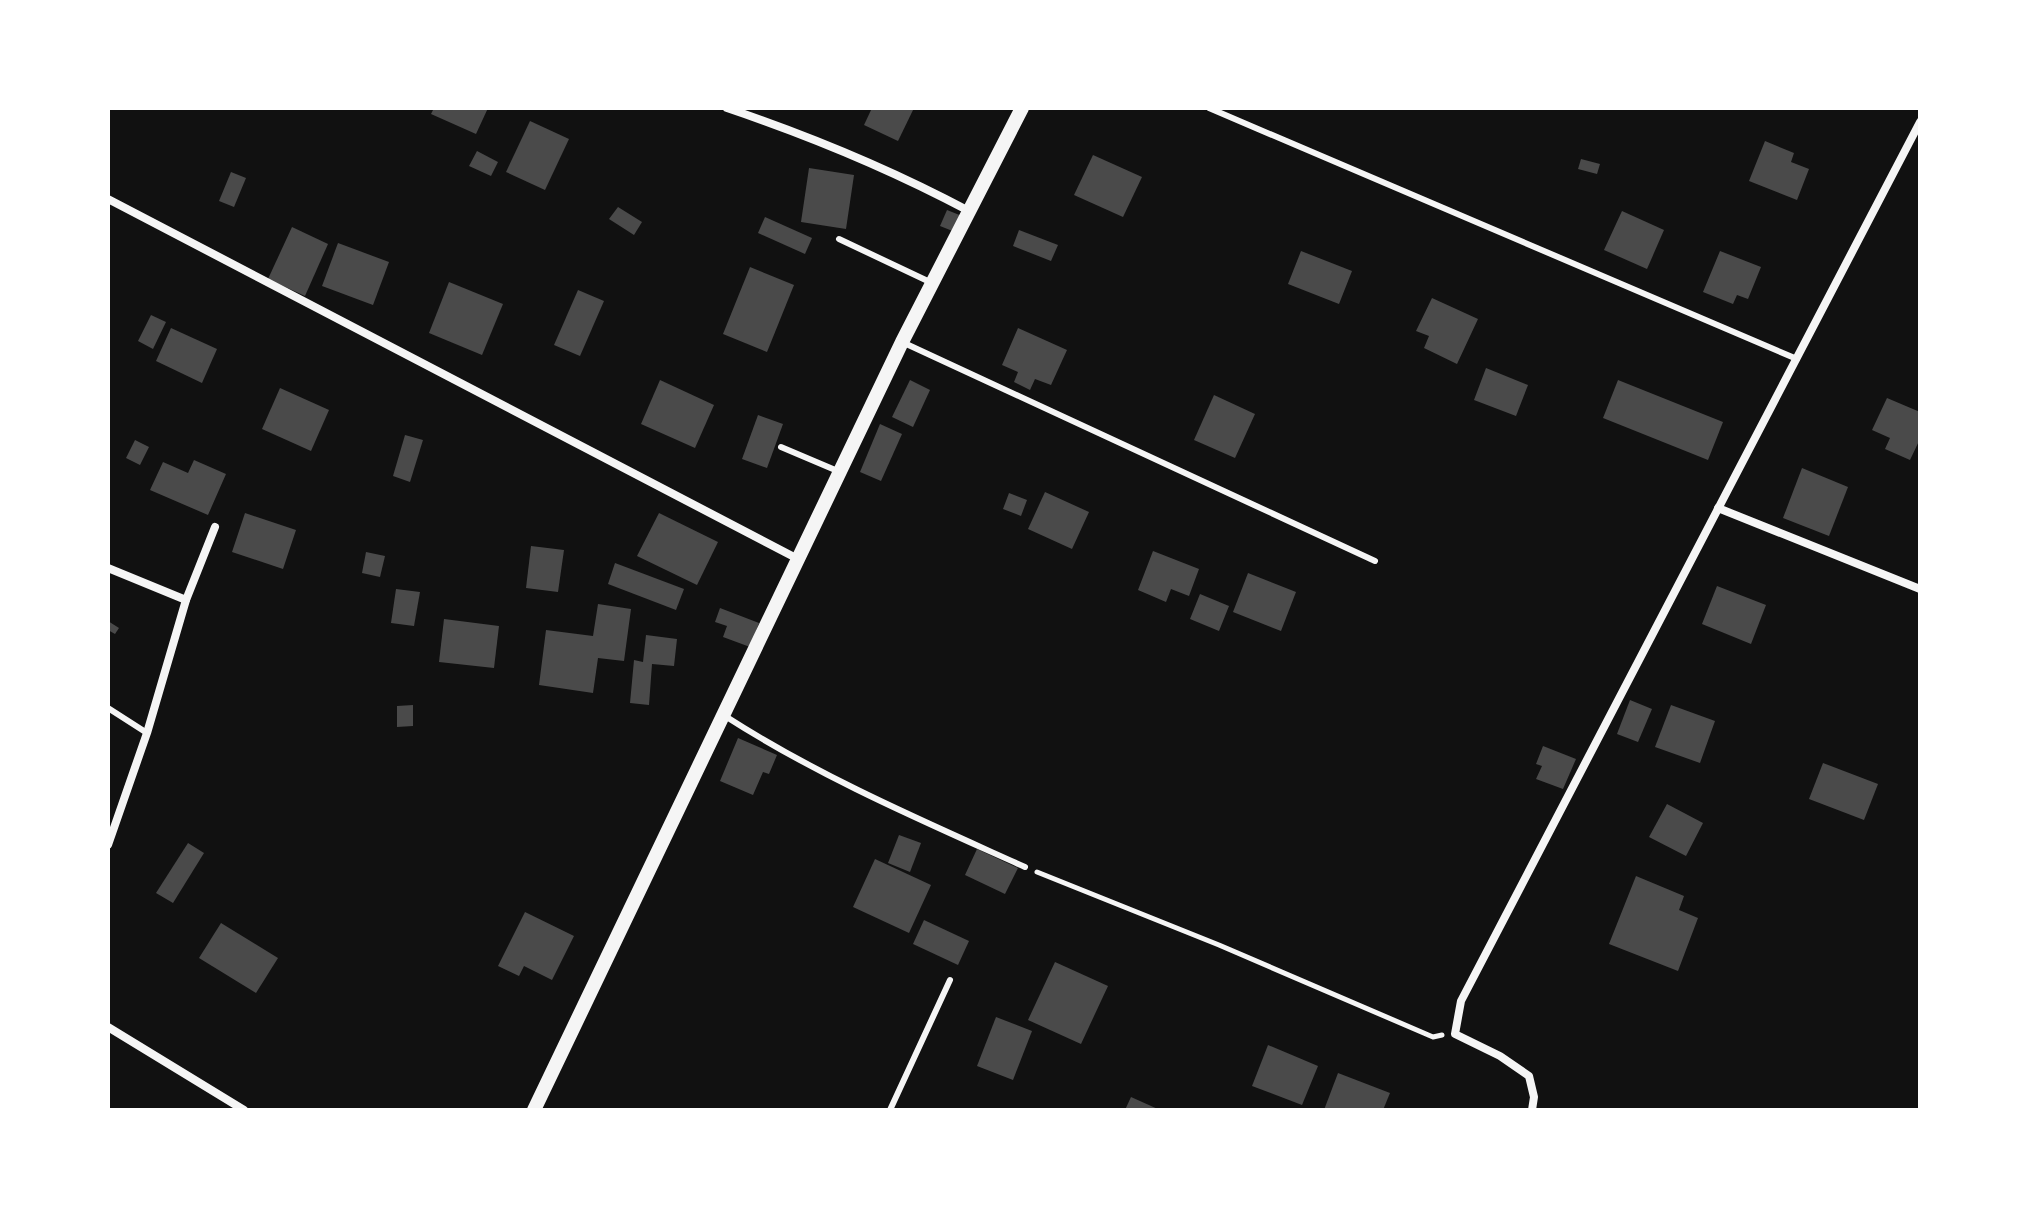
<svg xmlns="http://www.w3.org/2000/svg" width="2028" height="1218" font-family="'DejaVu Sans',sans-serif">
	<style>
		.building { fill: #4a4a4a }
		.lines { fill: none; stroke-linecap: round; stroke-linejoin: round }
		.path { stroke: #f5f5f5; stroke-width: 5 }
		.service { stroke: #f5f5f5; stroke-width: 6 }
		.minor { stroke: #f5f5f5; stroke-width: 8 }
		.tertiary { stroke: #f5f5f5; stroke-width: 14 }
	</style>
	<rect width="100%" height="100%" fill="#111"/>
	<g class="building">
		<polygon points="434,108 488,108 476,134 431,114"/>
		<polygon points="872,108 914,108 898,141 864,125"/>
		<polygon points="530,121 569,139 545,190 506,172"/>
		<polygon points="1765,141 1794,153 1791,162 1809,169 1797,200 1749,181"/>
		<polygon points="477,151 498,162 491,176 469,166"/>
		<polygon points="1093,155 1142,177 1123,217 1074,195"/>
		<polygon points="1581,159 1600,164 1597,174 1578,169"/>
		<polygon points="809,168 854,175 846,229 801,222"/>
		<polygon points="231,172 246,178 234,207 219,201"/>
		<polygon points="618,207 642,222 634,235 609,219"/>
		<polygon points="947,210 962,216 955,232 940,226"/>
		<polygon points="1622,211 1664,230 1647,269 1604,250"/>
		<polygon points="765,217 812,238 805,254 758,233"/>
		<polygon points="292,227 328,244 305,296 268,279"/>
		<polygon points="1019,230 1058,245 1051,261 1013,246"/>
		<polygon points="338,243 389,262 373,305 322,286"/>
		<polygon points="1301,251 1352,271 1339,304 1288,284"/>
		<polygon points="1720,251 1761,267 1748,299 1737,295 1733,304 1703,292"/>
		<polygon points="750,267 794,285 767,352 723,334"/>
		<polygon points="449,282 503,304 482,355 429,333"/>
		<polygon points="578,290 604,301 580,356 554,345"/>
		<polygon points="1432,298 1478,319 1457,364 1424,348 1429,336 1416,331"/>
		<polygon points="151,315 166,322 153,349 138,341"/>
		<polygon points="171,328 217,349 202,383 156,361"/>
		<polygon points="1018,328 1067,350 1051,385 1035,379 1030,390 1014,382 1018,372 1002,365"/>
		<polygon points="1486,368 1528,385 1516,416 1474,400"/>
		<polygon points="660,380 714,405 695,448 641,424"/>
		<polygon points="910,380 930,390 913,427 892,417"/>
		<polygon points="1618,380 1723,422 1708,460 1603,418"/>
		<polygon points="280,388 329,410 311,451 262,429"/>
		<polygon points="1214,395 1255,414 1235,458 1194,440"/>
		<polygon points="1887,398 1920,412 1920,439 1910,460 1885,449 1890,438 1872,430"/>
		<polygon points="758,415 783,424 767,468 742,459"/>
		<polygon points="880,424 902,434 881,481 860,472"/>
		<polygon points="405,435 423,440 410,482 393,476"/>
		<polygon points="135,440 149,447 140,465 126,458"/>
		<polygon points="194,460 226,474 208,515 150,490 163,462 188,473"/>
		<polygon points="1802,468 1848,487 1829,536 1783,518"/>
		<polygon points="1045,492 1089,512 1072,549 1028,529"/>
		<polygon points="1009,493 1027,500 1021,516 1003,509"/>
		<polygon points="245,513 296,530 283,569 232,552"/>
		<polygon points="659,513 718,542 697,585 637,556"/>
		<polygon points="531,546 564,550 558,592 526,588"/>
		<polygon points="1153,551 1199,569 1189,596 1171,589 1166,602 1138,590"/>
		<polygon points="366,552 385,556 380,577 362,573"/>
		<polygon points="615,563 684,589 676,610 608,584"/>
		<polygon points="1248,573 1296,592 1281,631 1233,612"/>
		<polygon points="1717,586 1766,605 1751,644 1702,624"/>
		<polygon points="396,589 420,592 414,626 391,623"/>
		<polygon points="1200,594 1229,606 1219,631 1190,619"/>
		<polygon points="598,604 631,609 624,661 598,658 593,693 539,685 546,630 593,636"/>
		<polygon points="720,608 759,623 750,647 723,637 727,626 715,622"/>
		<polygon points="444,619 499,626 494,668 439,662"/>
		<polygon points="108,621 119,628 115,634 108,630"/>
		<polygon points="646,635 677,639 674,666 652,664 649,705 630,703 634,660 643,662"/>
		<polygon points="1630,700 1652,709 1638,742 1617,734"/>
		<polygon points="413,705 413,726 397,727 397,706"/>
		<polygon points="1671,705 1715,721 1700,763 1655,747"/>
		<polygon points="738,738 777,755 769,774 763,772 753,795 720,781"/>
		<polygon points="1543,746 1576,759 1563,789 1536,779 1542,766 1536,764"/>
		<polygon points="1823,763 1878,784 1864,820 1809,799"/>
		<polygon points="1667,804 1703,823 1686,856 1649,837"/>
		<polygon points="899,835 921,843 910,872 888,863"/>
		<polygon points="188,843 204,853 173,903 156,893"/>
		<polygon points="977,849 1018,868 1005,894 965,875"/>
		<polygon points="875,859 931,885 909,933 853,907"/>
		<polygon points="1636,876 1684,896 1679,910 1698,918 1678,971 1609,944"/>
		<polygon points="525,912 574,936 552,980 524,966 519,976 498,966"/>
		<polygon points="924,920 969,941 958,965 913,944"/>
		<polygon points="221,923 278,958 256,993 199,958"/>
		<polygon points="1055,962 1108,986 1081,1044 1028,1020"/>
		<polygon points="996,1017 1032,1031 1013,1080 977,1066"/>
		<polygon points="1268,1045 1318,1066 1302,1105 1252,1086"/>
		<polygon points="1338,1073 1390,1093 1383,1110 1324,1110"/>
		<polygon points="1131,1097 1160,1110 1125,1110"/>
	</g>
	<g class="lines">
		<polyline class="path" points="1037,872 1219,945 1433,1037 1442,1035"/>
		<g class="service">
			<polyline points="1209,108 1797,359"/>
			<polyline points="839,239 932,283"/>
			<polyline points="902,342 1375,561"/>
			<polyline points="781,447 840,472"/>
			<polyline points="108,708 147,733"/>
			<path d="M 725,716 C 820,777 923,821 1025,867"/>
			<polyline points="890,1110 950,980"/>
		</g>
		<g class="minor">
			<path d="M 727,108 C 810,136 892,170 969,211"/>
			<polyline points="108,199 798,559"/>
			<polyline points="1718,508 1920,589"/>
			<polyline points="108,568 186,600"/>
			<polyline points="108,845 147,733 186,600 215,527"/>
			<polyline points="108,1027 244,1110"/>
			<polyline points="1532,1110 1534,1097 1529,1076 1500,1056 1455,1034 1461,1001 1920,122"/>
		</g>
		<polyline class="tertiary" points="534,1110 902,342 1022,108"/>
	</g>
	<rect width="2028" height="1218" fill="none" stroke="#ffffff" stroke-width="220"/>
</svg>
